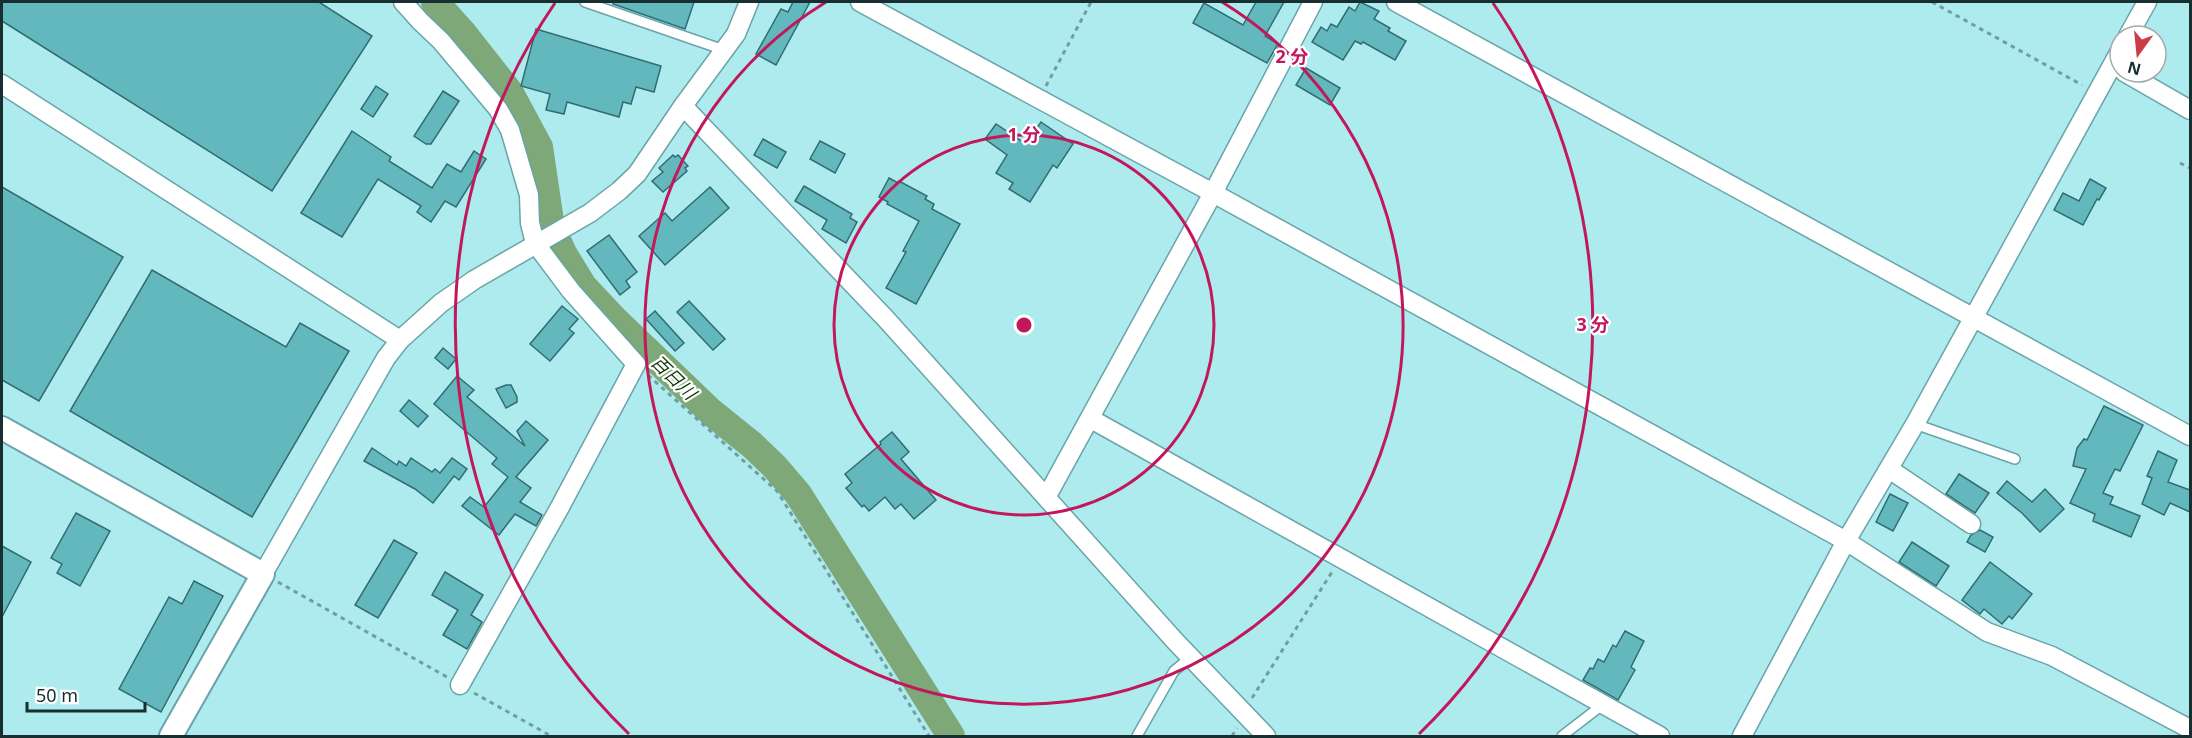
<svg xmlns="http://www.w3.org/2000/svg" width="2192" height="738" font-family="'Noto Sans','Noto Sans JP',sans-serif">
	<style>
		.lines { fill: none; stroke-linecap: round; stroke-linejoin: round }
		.river { stroke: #7ea877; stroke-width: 28 }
		.building { fill: #63b8be; stroke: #316d70; stroke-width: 1.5 }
		.service-casing { stroke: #69a4a8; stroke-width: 12 }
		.minor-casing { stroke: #69a4a8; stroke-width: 21 }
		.tertiary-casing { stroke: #69a4a8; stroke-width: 26 }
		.path { stroke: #709ea2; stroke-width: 3; stroke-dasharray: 4.5 4.5; stroke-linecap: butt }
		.service { stroke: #fff; stroke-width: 9 }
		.minor { stroke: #fff; stroke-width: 18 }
		.tertiary { stroke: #fff; stroke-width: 22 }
		.ring { fill: none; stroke: #c2185b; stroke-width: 3 }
		.labels { text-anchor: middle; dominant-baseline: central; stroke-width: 4.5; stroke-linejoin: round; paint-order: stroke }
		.water-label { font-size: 18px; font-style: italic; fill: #0e3907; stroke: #fff }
		.centre { fill: #c2185b; stroke: #fff; stroke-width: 3 }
		.ring-label { font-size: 18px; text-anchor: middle; font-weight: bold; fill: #c2185b; stroke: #fff; stroke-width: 4.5; stroke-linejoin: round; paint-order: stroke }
	</style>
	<rect width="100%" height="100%" fill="#aeebef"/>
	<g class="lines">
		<polyline class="river" points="435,2 462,32 510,93 539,147 551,228 564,255 583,286 614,319 711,412 752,445 775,467 798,494 951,736"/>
	</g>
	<g class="building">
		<polygon points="2,2 319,2 372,36 272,191 2,21"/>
		<polygon points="613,2 694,2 685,29 613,4"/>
		<polygon points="793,2 810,2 776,65 756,54 781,9 788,12"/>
		<polygon points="1256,2 1284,2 1265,36 1278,44 1267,63 1193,23 1204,3 1243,25"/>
		<polygon points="1360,2 1379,11 1374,19 1390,28 1388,31 1406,41 1395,60 1363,42 1361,44 1355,41 1343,60 1312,42 1321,27 1327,31 1331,24 1337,27 1349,7 1355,11"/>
		<polygon points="536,29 661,66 654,92 636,87 631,104 623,102 619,117 567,102 564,114 546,110 550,94 521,86"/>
		<polygon points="1306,68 1340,88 1330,105 1296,85"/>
		<polygon points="376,86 388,94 373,117 361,109"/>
		<polygon points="443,91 459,101 431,144 426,144 414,136"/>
		<polygon points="1041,122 1073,144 1057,168 1053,165 1030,202 1009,189 1013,183 996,173 1007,155 985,139 996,124 1026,144"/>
		<polygon points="352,131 391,157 389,161 432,188 447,164 461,172 474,151 486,159 456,207 445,201 431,222 417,212 421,206 378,179 342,237 301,213"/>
		<polygon points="763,139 786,152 777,168 754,155"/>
		<polygon points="820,141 845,154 835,173 810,159"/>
		<polygon points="673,155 675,157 678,155 688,166 685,168 687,171 663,192 652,181 663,172 659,168"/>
		<polygon points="889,178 898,183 899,181 927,196 925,199 934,204 932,209 960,224 916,304 886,288 906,252 903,251 919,221 887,204 888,202 879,197"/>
		<polygon points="2090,179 2106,188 2099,200 2097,199 2083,225 2054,210 2063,193 2079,201"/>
		<polygon points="804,186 852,214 850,218 857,222 846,243 822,229 827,220 795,201"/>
		<polygon points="2,187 123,257 39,401 2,380"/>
		<polygon points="710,187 729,208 665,265 639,236 665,213 672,221"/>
		<polygon points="609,235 637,272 626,281 630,287 620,295 587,251"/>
		<polygon points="152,270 286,347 300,323 349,351 252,517 70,411"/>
		<polygon points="689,301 725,339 713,350 677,312"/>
		<polygon points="562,306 578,319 569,329 574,333 550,361 530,344"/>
		<polygon points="655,311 684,343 675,351 646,319"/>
		<polygon points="443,348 456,359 448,369 435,358"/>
		<polygon points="457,376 474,390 467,397 525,446 517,431 526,421 548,440 516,477 531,488 520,502 542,515 536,526 515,514 499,535 462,506 470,497 484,507 508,477 492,464 497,458 434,404"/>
		<polygon points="506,385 511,385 517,397 517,402 506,408 496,389"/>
		<polygon points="409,400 428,416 418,427 400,411"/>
		<polygon points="2104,406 2143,425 2120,471 2115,469 2103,493 2113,497 2110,504 2140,516 2131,537 2093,521 2095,514 2070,503 2086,469 2073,466 2077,448 2084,439 2087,440"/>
		<polygon points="892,432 909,452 901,459 936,500 914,519 901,504 895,509 885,497 869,511 864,505 862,507 846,488 852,483 845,474 881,444 880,442"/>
		<polygon points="372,448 397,465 399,461 406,466 411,458 432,472 435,469 440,473 452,458 467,469 459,480 454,476 433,503 415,489 364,461"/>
		<polygon points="2158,451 2177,460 2168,482 2190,490 2190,512 2170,503 2164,515 2142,504 2152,478 2147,476"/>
		<polygon points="1959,474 1989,493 1975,513 1946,494"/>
		<polygon points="2007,481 2032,502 2045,489 2064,509 2040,532 2022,513 1997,493"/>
		<polygon points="1890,494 1908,503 1893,531 1876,522"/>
		<polygon points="76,513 110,531 80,586 57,573 62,564 51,558"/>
		<polygon points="1980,530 1993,537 1985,552 1967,542 1971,535"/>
		<polygon points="394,540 417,553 378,618 355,605"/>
		<polygon points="1912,542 1949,566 1936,586 1899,562"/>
		<polygon points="2,546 31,562 2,617"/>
		<polygon points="1990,562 2032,594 2012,619 2009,616 2002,624 1984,609 1980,614 1962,600"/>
		<polygon points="445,572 483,595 471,615 482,622 467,649 443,635 458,610 432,595"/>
		<polygon points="194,581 223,596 161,712 119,689 169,597 182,604"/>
		<polygon points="1625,631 1644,641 1631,667 1635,670 1618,700 1583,680 1590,668 1593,669 1598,659 1604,662 1613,645 1616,647"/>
	</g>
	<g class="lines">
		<g class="service-casing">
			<g id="service">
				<polyline points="585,2 724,50"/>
				<polyline points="1915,424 2015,459"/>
				<polyline points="1137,736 1174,671 1191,657"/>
				<polyline points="1562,736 1601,706"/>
			</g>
		</g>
		<g class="minor-casing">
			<g id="minor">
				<polyline points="403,2 420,21 441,41 498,109 510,130 529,195 530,223 535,243 571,291 636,364 560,507 460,685"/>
				<polyline points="860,2 1213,193 1846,541 1987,632 2052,656 2190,729"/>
				<polyline points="1396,2 2190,436"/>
				<polyline points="2128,36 2147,2"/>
				<polyline points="2124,72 2190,110"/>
				<polyline points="2,84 400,340"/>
				<polyline points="683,106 886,319 1175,641 1266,736"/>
				<polyline points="1091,419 1660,736"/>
				<polyline points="1889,469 1971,524"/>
				<polyline points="1047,496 1213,193 1313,2"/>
				<polyline points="263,574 386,358 400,340 441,303 474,280 590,213 619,191 637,174 683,106 736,34 749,2"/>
				<polyline points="1742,736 1846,541 1915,424 2120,51"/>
			</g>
		</g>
		<g class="tertiary-casing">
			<polyline id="tertiary" points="2,428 263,574 171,736"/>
		</g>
		<g class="path">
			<polyline points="1932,2 2082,85"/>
			<polyline points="1046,86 1091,2"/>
			<polyline points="2180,163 2190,168"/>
			<polyline points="648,375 777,491 929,736"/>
			<polyline points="278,582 447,677"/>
			<polyline points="474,693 551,736"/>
			<polyline points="1252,698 1332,572"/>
			<polyline points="1232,736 1237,728"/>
		</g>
		<use href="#service" class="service"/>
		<use href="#minor" class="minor"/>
		<use href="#tertiary" class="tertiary"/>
	</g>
	<g class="ring">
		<circle cx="1024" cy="325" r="190"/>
		<path d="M1222 2A379 379 0 1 1 826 2"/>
		<path d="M629 734A569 569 0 0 1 555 3M1493 3A569 569 0 0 1 1419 734"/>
	</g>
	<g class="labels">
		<g class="water-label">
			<text transform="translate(674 377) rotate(44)">百日川</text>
		</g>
	</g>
	<circle cx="1024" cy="325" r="9" class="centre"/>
	<g class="ring-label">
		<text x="1292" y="63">2 分</text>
		<text x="1024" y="141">1 分</text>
		<text x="1593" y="331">3 分</text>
	</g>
	<rect width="2192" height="738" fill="none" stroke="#172f31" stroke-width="6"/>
	<g transform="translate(2138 54) rotate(195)"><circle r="28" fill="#ffffff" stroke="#a2acad" stroke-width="1.5"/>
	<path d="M0-4.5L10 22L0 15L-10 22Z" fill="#cc3c47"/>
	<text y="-9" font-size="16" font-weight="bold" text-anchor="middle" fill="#172f31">N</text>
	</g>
	<path d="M27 702v9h118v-9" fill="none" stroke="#172f31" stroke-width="3"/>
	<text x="36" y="702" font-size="18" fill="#172f31" stroke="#ffffff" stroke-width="4.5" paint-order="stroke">50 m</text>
</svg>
